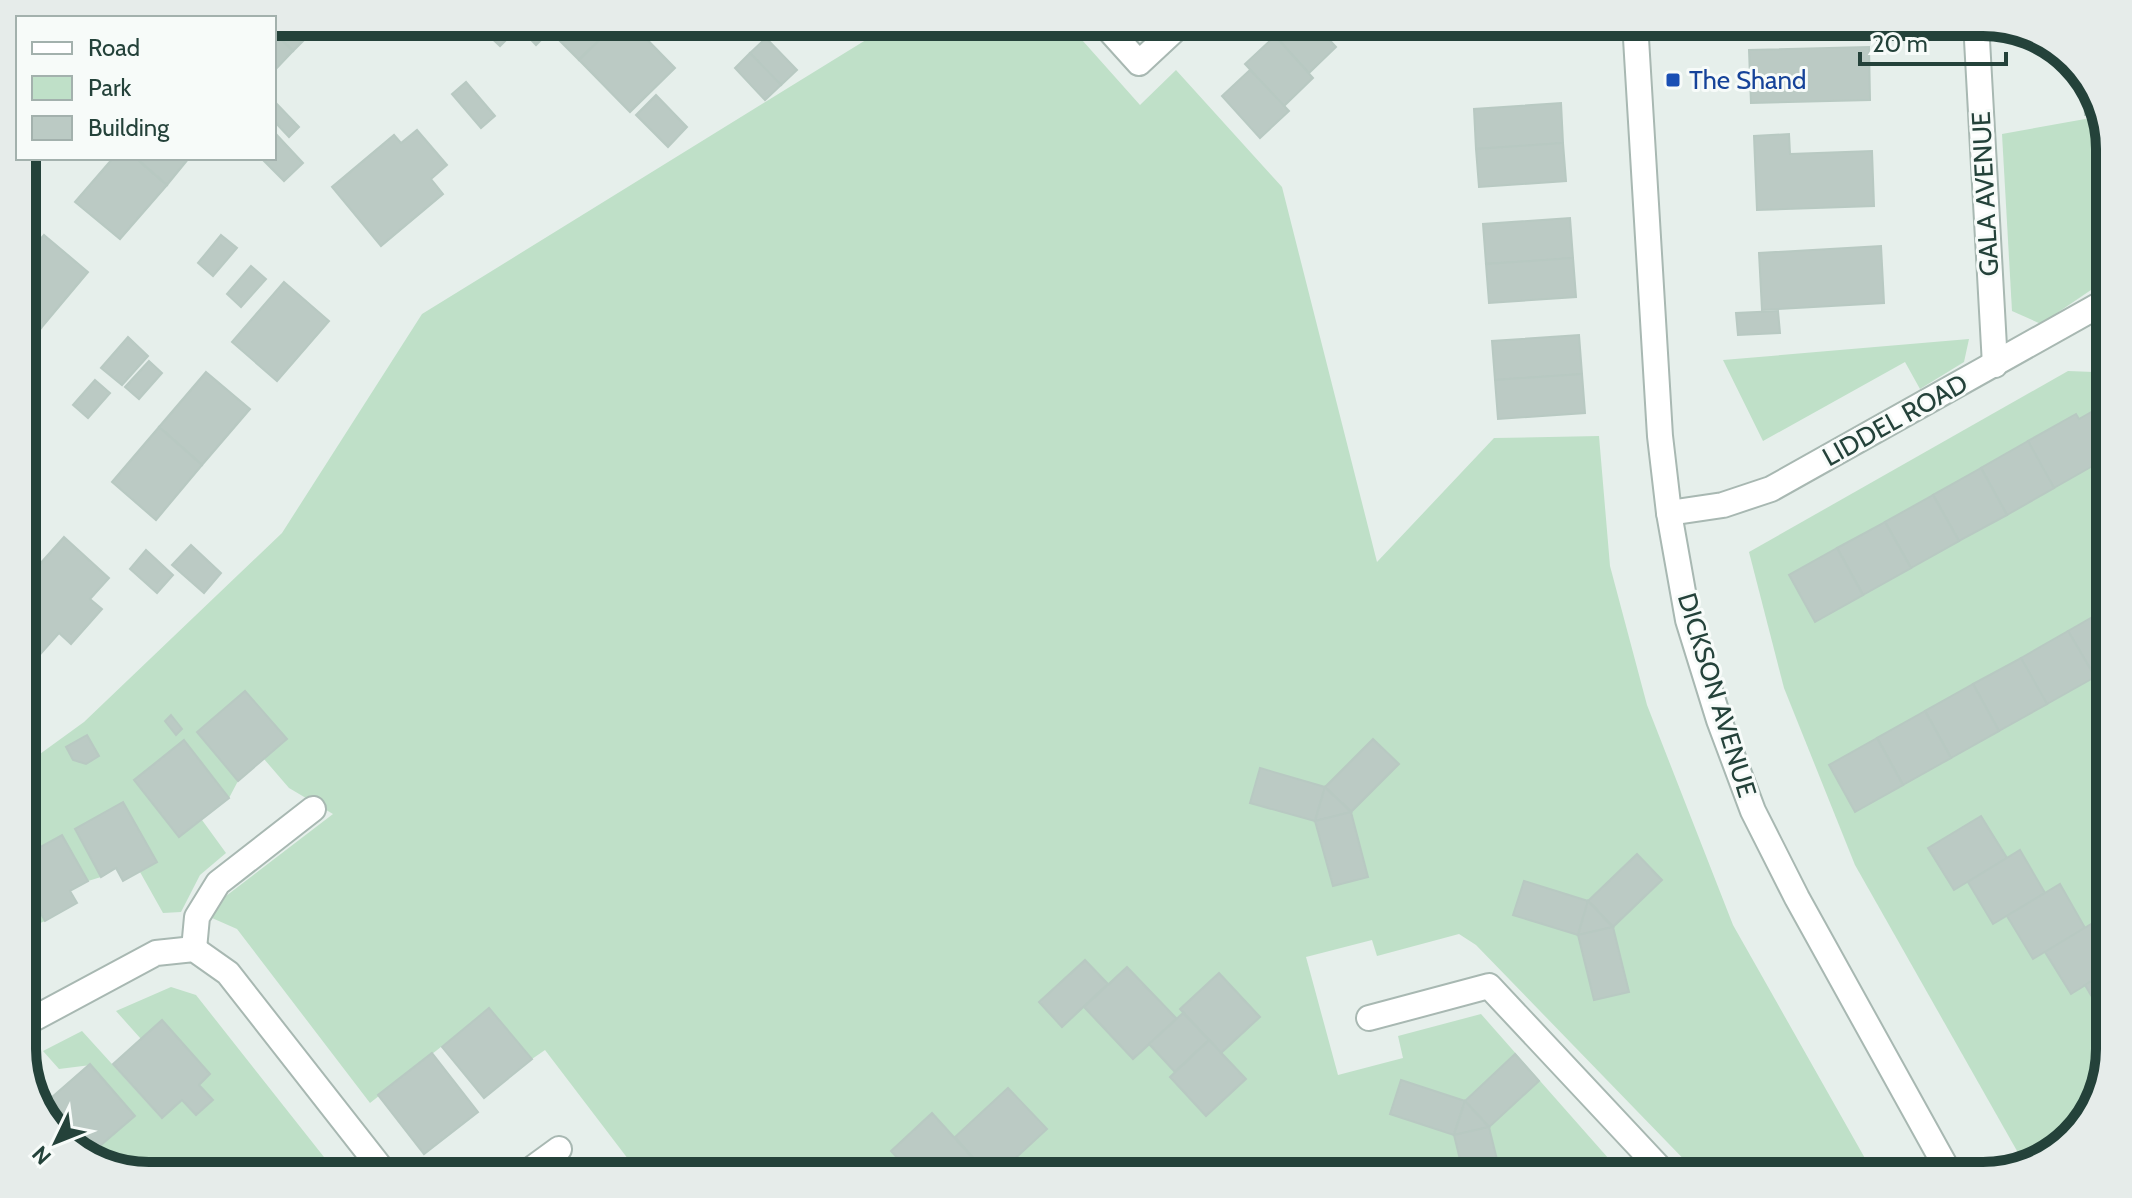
<svg xmlns="http://www.w3.org/2000/svg" width="2132" height="1198" font-family="Cabin,sans-serif">
	<style>
		.green { fill: #bfe0c8 }
		.building { fill: #bbcac4; stroke: #b8c9c2; stroke-width: 2 }
		.lines { fill: none; stroke-linecap: round; stroke-linejoin: round }
		.minor-casing { stroke: #a8b8b2; stroke-width: 28 }
		.minor { stroke: #fff; stroke-width: 24 }
		.transit-dot { fill: #1a4fb4; stroke: #f7fbf9; stroke-width: 3 }
		.labels { text-anchor: middle; dominant-baseline: central; stroke-width: 6; stroke-linejoin: round; paint-order: stroke }
		.transit-label { font-size: 26px; fill: #164399; stroke: #f7fbf9; text-anchor: start }
		.street-label { font-size: 26px; fill: #24423a; stroke: #f7fbf9 }
		.rim { fill: none; stroke: #24423a; stroke-width: 10 }
	</style>
	<rect width="100%" height="100%" fill="#e6efeb"/>
	<g class="green">
		<polygon points="895,22 1066,22 1140,105 1176,70 1282,187 1377,562 1494,438 1599,436 1610,566 1647,705 1733,925 1875,1176 1700,1176 1476,945 1459,934 1377,956 1372,940 1306,957 1338,1075 1403,1058 1398,1036 1481,1014 1624,1176 641,1176 545,1050 532,1059 489,1009 370,1103 237,929 212,918 226,896 333,814 289,788 264,759 286,739 245,691 197,732 238,781 229,798 184,741 134,780 179,837 202,820 226,853 200,875 181,912 163,913 140,872 157,862 123,802 75,830 101,877 88,881 62,835 22,857 22,767 84,722 282,533 422,314"/>
		<polygon points="2102,116 2110,141 2110,277 2041,324 2012,311 2002,134"/>
		<polygon points="1969,339 1964,362 1920,389 1905,362 1763,441 1723,360"/>
		<polygon points="2068,371 2094,372 2110,389 2110,1050 2093,1112 2047,1159 2025,1165 1855,865 1784,688 1749,552"/>
		<polygon points="22,880 45,921 31,927 22,911"/>
		<polygon points="171,987 196,995 339,1176 149,1176 86,1159 43,1119 35,1095 88,1156 135,1116 91,1065 59,1069 43,1051 82,1031 161,1118 182,1100 197,1115 213,1100 199,1085 210,1074 162,1020 141,1039 116,1011"/>
	</g>
	<g class="building">
		<polygon points="274,22 314,22 318,26 293,51 274,33"/>
		<polygon points="492,22 504,22 514,32 500,46 484,31"/>
		<polygon points="526,22 618,22 579,60 550,31 536,45 520,28"/>
		<polygon points="618,22 630,22 675,68 630,112 579,60"/>
		<polygon points="1279,22 1313,22 1336,47 1309,73 1270,30"/>
		<polygon points="1475,22 1566,22 1566,27 1476,33"/>
		<polygon points="274,33 293,51 274,71"/>
		<polygon points="1275,36 1313,78 1284,106 1245,64"/>
		<polygon points="766,38 797,70 781,85 750,53"/>
		<polygon points="1869,47 1870,100 1751,103 1749,50"/>
		<polygon points="750,53 781,85 765,100 735,68"/>
		<polygon points="1250,70 1289,111 1260,138 1222,96"/>
		<polygon points="2082,74 2093,85 2101,113 2085,115"/>
		<polygon points="466,82 495,116 481,128 452,94"/>
		<polygon points="656,95 687,127 668,147 636,115"/>
		<polygon points="274,101 299,127 289,137 274,121"/>
		<polygon points="1561,103 1563,143 1476,149 1474,109"/>
		<polygon points="417,130 447,165 431,179 443,194 381,246 332,187 394,135 401,143"/>
		<polygon points="275,133 303,163 284,181 261,158 274,158"/>
		<polygon points="1789,134 1790,154 1872,151 1874,206 1757,210 1754,136"/>
		<polygon points="1563,143 1566,181 1479,187 1476,149"/>
		<polygon points="113,158 136,158 167,185 120,239 75,202"/>
		<polygon points="136,158 189,158 167,185"/>
		<polygon points="1570,218 1573,258 1486,264 1483,224"/>
		<polygon points="44,235 88,272 41,328 22,312 22,260"/>
		<polygon points="221,235 237,248 213,276 198,263"/>
		<polygon points="1881,246 1884,303 1762,310 1759,253"/>
		<polygon points="1573,258 1576,297 1489,303 1486,264"/>
		<polygon points="251,266 266,279 241,307 227,294"/>
		<polygon points="284,282 329,321 277,381 232,342"/>
		<polygon points="1778,311 1780,333 1738,335 1736,313"/>
		<polygon points="22,312 41,328 22,350"/>
		<polygon points="1579,335 1582,374 1495,380 1492,341"/>
		<polygon points="128,337 148,356 122,385 101,368"/>
		<polygon points="149,361 162,373 139,399 125,387"/>
		<polygon points="206,372 250,409 202,465 159,427"/>
		<polygon points="1582,374 1585,413 1498,419 1495,380"/>
		<polygon points="95,380 110,393 88,418 73,405"/>
		<polygon points="2109,402 2110,456 2054,488 2028,441 2076,414 2079,419"/>
		<polygon points="159,427 202,465 156,520 112,482"/>
		<polygon points="2028,441 2054,488 2007,515 1981,468"/>
		<polygon points="1981,468 2007,515 1959,541 1933,495"/>
		<polygon points="1933,495 1959,541 1911,568 1885,522"/>
		<polygon points="1885,522 1911,568 1863,595 1837,548"/>
		<polygon points="64,537 109,578 90,599 102,609 71,644 59,633 35,660 22,649 22,584"/>
		<polygon points="191,545 221,573 204,593 172,565"/>
		<polygon points="1837,548 1863,595 1815,622 1789,575"/>
		<polygon points="146,550 173,575 157,593 130,569"/>
		<polygon points="2110,607 2110,668 2095,677 2068,631"/>
		<polygon points="2068,631 2095,677 2047,704 2021,658"/>
		<polygon points="2021,658 2047,704 1999,731 1973,684"/>
		<polygon points="1973,684 1999,731 1951,758 1925,711"/>
		<polygon points="245,691 287,739 238,781 197,732"/>
		<polygon points="1925,711 1951,758 1903,785 1877,738"/>
		<polygon points="171,715 182,729 176,735 165,721"/>
		<polygon points="87,735 99,756 86,764 73,760 66,747"/>
		<polygon points="1877,738 1903,785 1855,812 1829,765"/>
		<polygon points="1373,739 1399,764 1351,812 1325,787"/>
		<polygon points="184,740 229,798 179,837 134,780"/>
		<polygon points="1260,768 1325,787 1315,821 1250,803"/>
		<polygon points="1325,787 1351,812 1315,821"/>
		<polygon points="123,802 157,862 123,881 116,868 101,877 75,829"/>
		<polygon points="1351,812 1368,877 1333,886 1315,821"/>
		<polygon points="1981,816 2007,858 1954,890 1928,848"/>
		<polygon points="62,835 88,881 70,891 77,903 45,921 22,880 22,857"/>
		<polygon points="2020,850 2045,893 1993,924 1968,882"/>
		<polygon points="1637,854 1662,880 1613,927 1588,901"/>
		<polygon points="1524,881 1588,901 1578,935 1513,915"/>
		<polygon points="2060,884 2085,928 2033,959 2007,916"/>
		<polygon points="1588,901 1613,927 1578,935"/>
		<polygon points="22,911 31,927 22,931"/>
		<polygon points="2096,921 2110,944 2110,970 2071,994 2045,952"/>
		<polygon points="1613,927 1629,992 1594,1000 1578,935"/>
		<polygon points="1085,960 1108,984 1062,1027 1039,1002"/>
		<polygon points="1127,967 1177,1019 1133,1059 1084,1007"/>
		<polygon points="2110,970 2110,1023 2108,1024 2085,985"/>
		<polygon points="1219,973 1260,1017 1221,1053 1180,1009"/>
		<polygon points="489,1008 532,1059 484,1098 442,1047"/>
		<polygon points="1183,1013 1209,1040 1175,1072 1149,1044"/>
		<polygon points="162,1020 210,1074 199,1085 213,1100 196,1115 182,1100 162,1118 113,1064"/>
		<polygon points="1209,1040 1246,1079 1206,1116 1170,1077"/>
		<polygon points="432,1053 478,1112 424,1154 378,1095"/>
		<polygon points="1515,1054 1539,1081 1489,1127 1465,1101"/>
		<polygon points="90,1064 135,1116 88,1156 44,1104"/>
		<polygon points="1401,1080 1465,1101 1454,1135 1390,1114"/>
		<polygon points="1008,1088 1047,1129 996,1176 989,1176 955,1137"/>
		<polygon points="2098,1093 2093,1112 2084,1121 2076,1107"/>
		<polygon points="1465,1101 1489,1127 1454,1135"/>
		<polygon points="932,1113 981,1167 972,1176 914,1176 891,1151"/>
		<polygon points="1489,1127 1501,1176 1464,1176 1454,1135"/>
		<polygon points="981,1167 989,1176 972,1176"/>
	</g>
	<g class="lines">
		<g class="minor-casing">
			<g id="minor">
				<polyline points="715,22 718,26"/>
				<polyline points="1102,22 1139,63 1183,22"/>
				<polyline points="1635,22 1660,436 1669,513 1688,620 1719,720 1753,811 1797,898 1951,1176"/>
				<polyline points="1976,22 1995,365"/>
				<polyline points="1669,513 1723,505 1771,489 2110,299"/>
				<polyline points="194,949 197,917 218,883 313,809"/>
				<polyline points="1369,1018 1489,986 1667,1176"/>
				<polyline points="22,1025 156,953 194,949 228,973 387,1176"/>
				<polyline points="522,1176 559,1149"/>
			</g>
		</g>
		<use href="#minor" class="minor"/>
	</g>
	<rect class="transit-dot" x="1665" y="72" width="16" height="16" rx="4"/>
	<g class="labels">
		<g class="transit-label">
			<text x="1689" y="80">The Shand</text>
		</g>
		<g class="street-label">
			<text transform="translate(1985 194) rotate(-93)">GALA AVENUE</text>
			<text transform="translate(1895 420) rotate(-29)">LIDDEL ROAD</text>
			<text transform="translate(1717 695) rotate(73)">DICKSON AVENUE</text>
		</g>
	</g>
	<path d="M0 0H2132V1198H0ZM149 36H1983A113 113 0 0 1 2096 149V1049A113 113 0 0 1 1983 1162H149A113 113 0 0 1 36 1049V149A113 113 0 0 1 149 36Z" fill="#e6ecea" fill-rule="evenodd"/>
	<path class="rim" d="M149 36H1983A113 113 0 0 1 2096 149V1049A113 113 0 0 1 1983 1162H149A113 113 0 0 1 36 1049V149A113 113 0 0 1 149 36Z"/>
	<rect x="16" y="16" width="260" height="144" fill="#f7fbf9" stroke="#a3b1ad" stroke-width="2"/>
	<rect x="32" y="42" width="40" height="12" fill="#ffffff" stroke="#a3b1ad" stroke-width="2"/>
	<text x="88" y="56" font-size="24" fill="#24423a">Road</text>
	<rect x="32" y="76" width="40" height="24" fill="#bfe0c8" stroke="#a3b1ad" stroke-width="2"/>
	<text x="88" y="96" font-size="24" fill="#24423a">Park</text>
	<rect x="32" y="116" width="40" height="24" fill="#bbcac4" stroke="#a3b1ad" stroke-width="2"/>
	<text x="88" y="136" font-size="24" fill="#24423a">Building</text>
	<g transform="translate(56 1142) rotate(227)" stroke="#f7fbf9" stroke-width="6" paint-order="stroke">
	<path d="M0-6L14 30L0 20L-14 30Z" fill="#24423a"/>
	<text y="-12" font-size="22" font-weight="bold" text-anchor="middle" fill="#24423a">N</text>
	</g>
	<path d="M1860 52v12h146v-12" fill="none" stroke="#24423a" stroke-width="4"/>
	<text x="1872" y="52" font-size="24" fill="#24423a" stroke="#f7fbf9" stroke-width="6" paint-order="stroke">20 m</text>
</svg>
